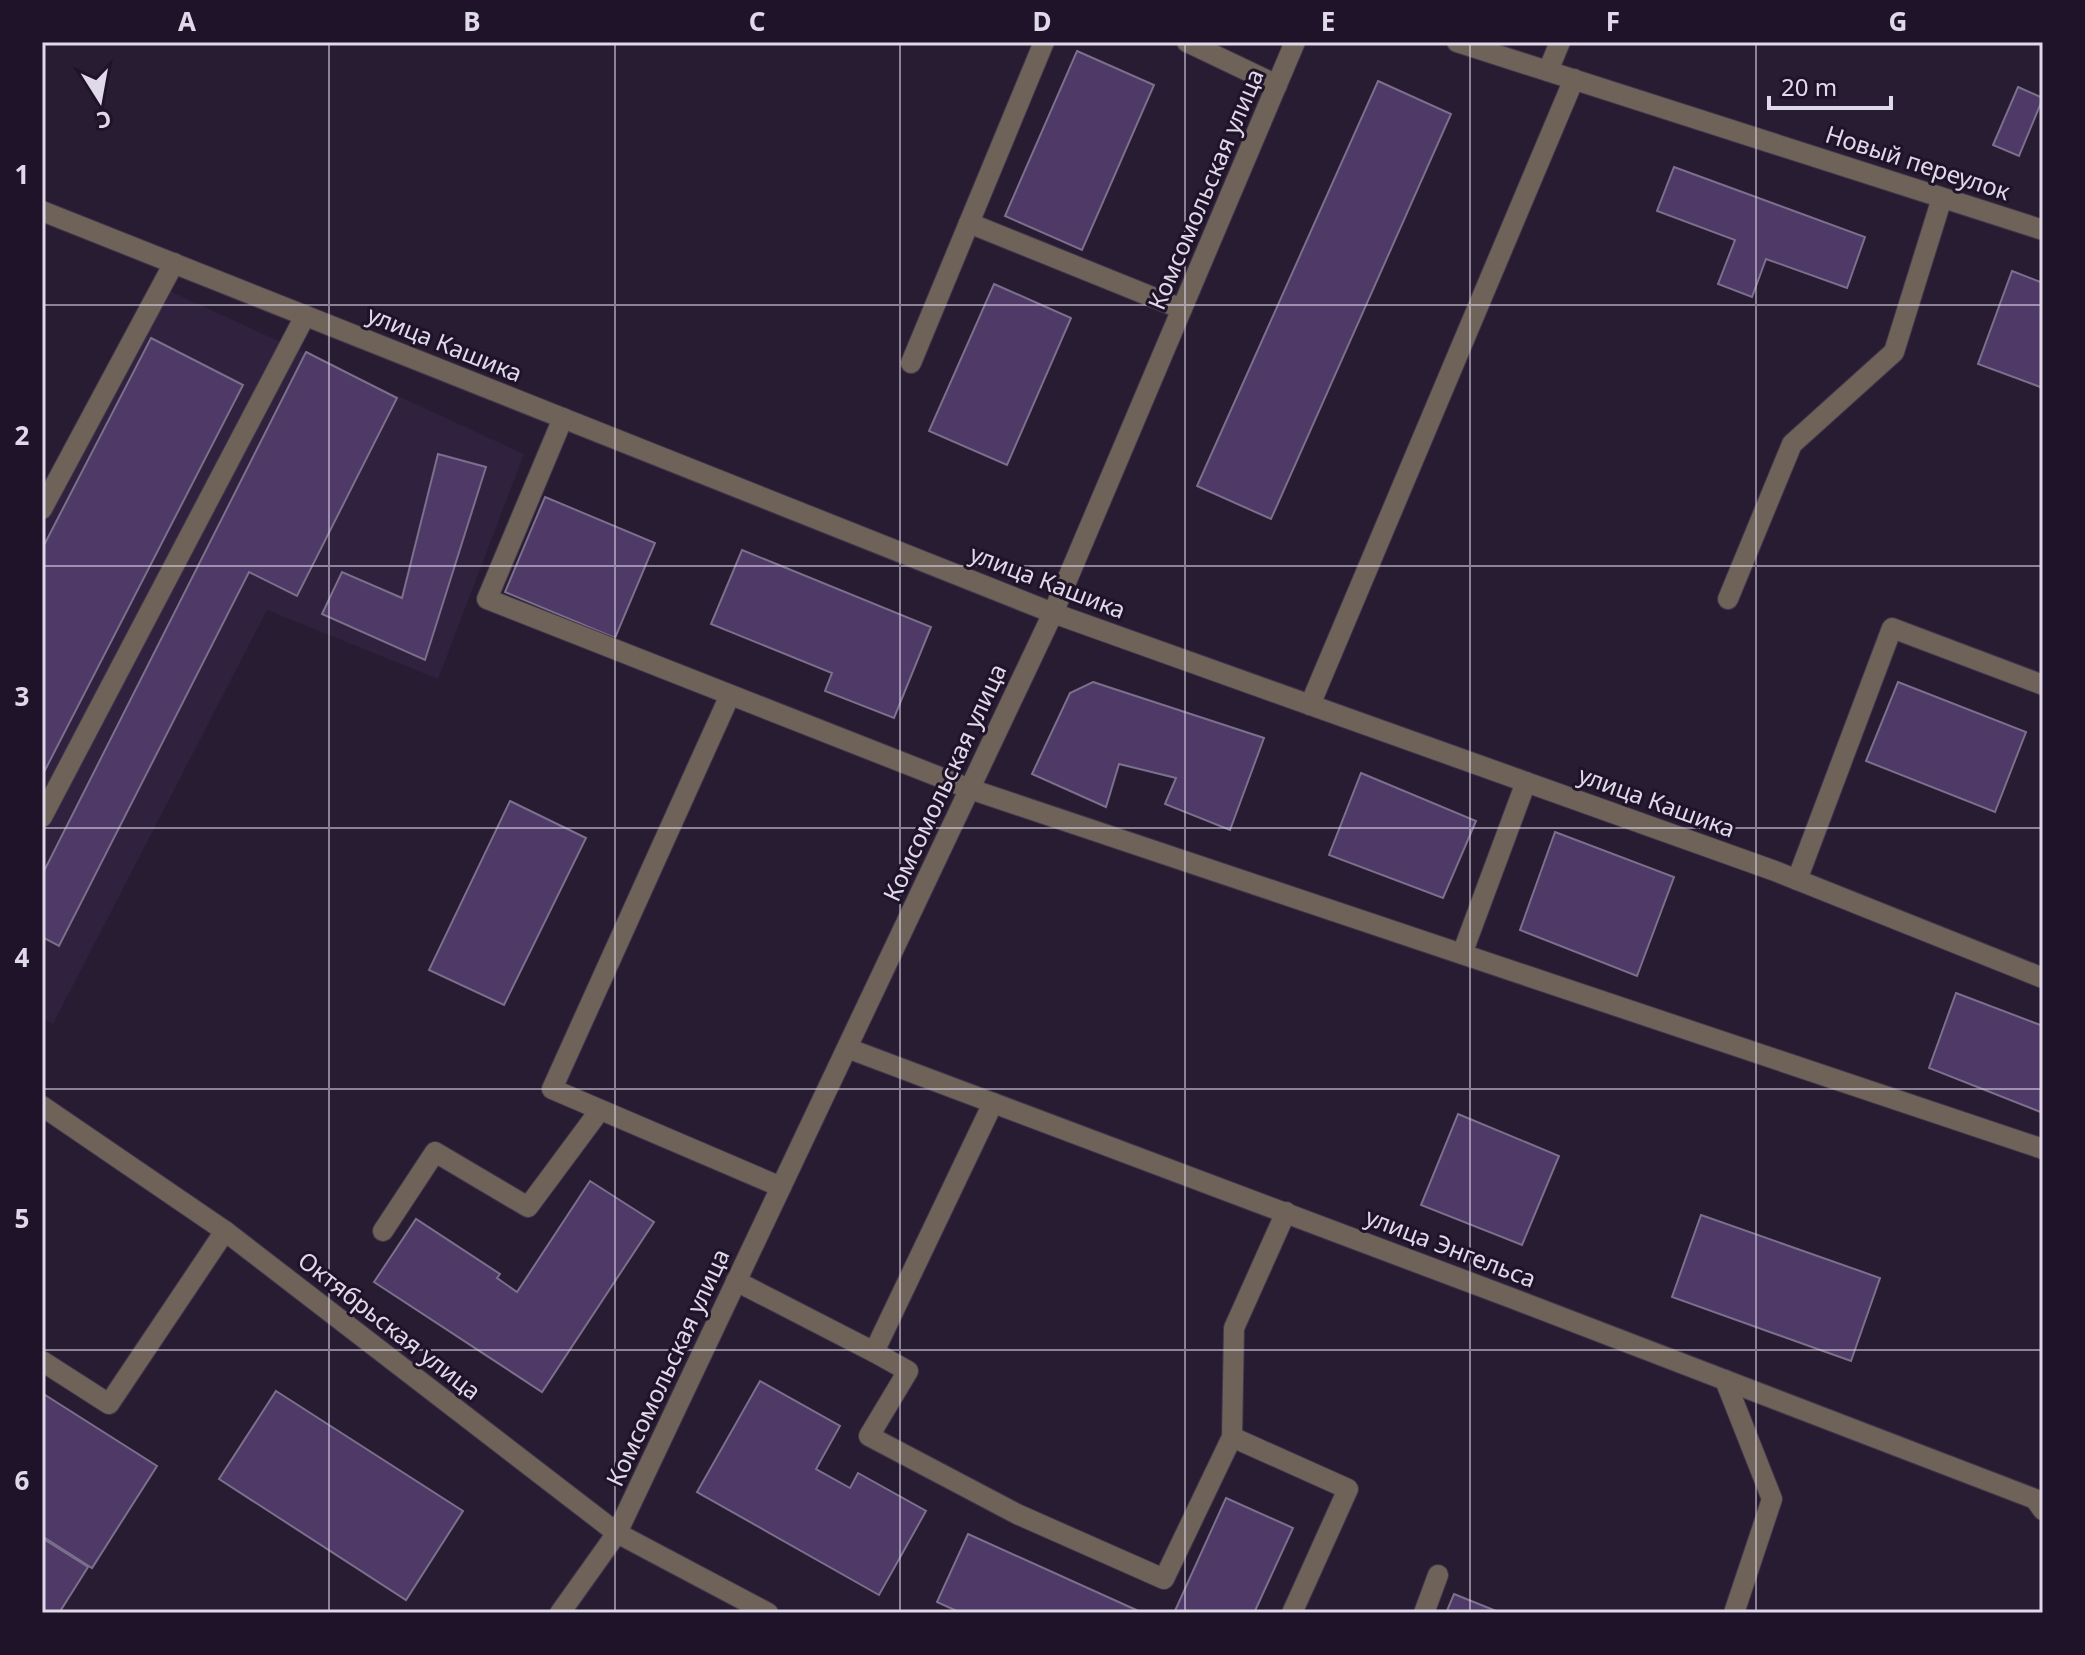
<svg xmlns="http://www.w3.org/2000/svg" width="2085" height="1655" font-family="'Noto Sans',sans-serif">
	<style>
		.built { fill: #30213f }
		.building { fill: #4e3967; stroke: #7b708c; stroke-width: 2 }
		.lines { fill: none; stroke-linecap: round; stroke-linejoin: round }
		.minor-casing { stroke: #42364c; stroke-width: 22 }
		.minor { stroke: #6e6259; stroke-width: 20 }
		.grid { fill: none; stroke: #e0d9e9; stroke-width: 2; stroke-opacity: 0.55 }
		.labels { text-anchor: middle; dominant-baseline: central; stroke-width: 6; stroke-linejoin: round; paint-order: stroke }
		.street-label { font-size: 24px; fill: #e0d9e9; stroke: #1e1329 }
		.neatline { fill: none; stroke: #e0d9e9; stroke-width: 3 }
		.grid-label { font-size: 26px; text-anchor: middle; font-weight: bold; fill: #e0d9e9 }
	</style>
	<rect width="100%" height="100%" fill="#281c33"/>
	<polygon class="built" points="161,287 524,454 438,679 267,610 53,1024 42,1018 42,516"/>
	<g class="building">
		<polygon points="1077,51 1154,85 1082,250 1005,216"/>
		<polygon points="1378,81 1451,114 1271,519 1197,486"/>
		<polygon points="2018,87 2043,98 2019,156 1993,145"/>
		<polygon points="1674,167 1865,237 1847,288 1766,259 1752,297 1718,284 1735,240 1657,211"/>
		<polygon points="2012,271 2043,283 2043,388 1978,364"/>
		<polygon points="994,284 1071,318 1007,465 929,431"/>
		<polygon points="151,338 243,385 42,776 42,549"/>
		<polygon points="306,352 397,398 297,596 249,572 59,946 42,937 42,875"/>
		<polygon points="438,454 486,467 425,660 322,614 342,572 402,598"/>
		<polygon points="545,497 655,543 615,638 505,592"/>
		<polygon points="742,550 931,627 894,718 825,691 832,673 711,624"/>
		<polygon points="1093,682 1264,738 1230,830 1165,804 1176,778 1119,764 1106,807 1032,774 1070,693"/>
		<polygon points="1898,682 2026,732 1995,812 1866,761"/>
		<polygon points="1361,773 1476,821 1443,898 1329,855"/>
		<polygon points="510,801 586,838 504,1005 429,970"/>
		<polygon points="1555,832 1674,877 1637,976 1520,930"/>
		<polygon points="1956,993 2043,1026 2043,1113 1929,1068"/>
		<polygon points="1458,1114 1559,1156 1522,1245 1421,1205"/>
		<polygon points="590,1181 654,1222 542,1392 374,1282 416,1219 500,1274 497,1278 517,1292"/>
		<polygon points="1701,1215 1880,1278 1851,1361 1672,1297"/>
		<polygon points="760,1381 840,1426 816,1469 850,1488 858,1473 926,1511 879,1595 697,1492"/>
		<polygon points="276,1391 463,1511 406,1600 219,1479"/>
		<polygon points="42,1393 157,1466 92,1568 42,1536"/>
		<polygon points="1226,1498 1293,1528 1254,1613 1174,1613"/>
		<polygon points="968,1534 1143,1613 961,1613 937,1602"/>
		<polygon points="42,1538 88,1567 59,1613 42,1613"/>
		<polygon points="1454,1594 1501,1613 1446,1613"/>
	</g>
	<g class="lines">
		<g class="minor-casing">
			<g id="minor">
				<polyline points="1187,42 1277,85"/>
				<polyline points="1457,42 2043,230"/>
				<polyline points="1548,71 1560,42"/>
				<polyline points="42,211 1053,613 1775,871 2043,978"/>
				<polyline points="969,223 1182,309"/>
				<polyline points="911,363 1044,42"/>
				<polyline points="563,418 487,599 970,789 2043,1149"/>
				<polyline points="42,509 174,263"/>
				<polyline points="1728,599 1792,444 1894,352 1942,198"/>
				<polyline points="730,695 552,1089 781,1187"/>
				<polyline points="1310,705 1574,79"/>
				<polyline points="42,817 305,316"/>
				<polyline points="1797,880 1892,628 2043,685"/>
				<polyline points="1462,954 1526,782"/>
				<polyline points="847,1048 1514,1299 2035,1499 2043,1510"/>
				<polyline points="42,1106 225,1231"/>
				<polyline points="383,1231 435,1152 528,1207 600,1110"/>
				<polyline points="736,1281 874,1352 993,1103"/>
				<polyline points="874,1352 908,1371 869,1436 1017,1514 1164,1579 1232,1437 1234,1328 1286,1212"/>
				<polyline points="42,1361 109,1404 225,1231 617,1533 768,1613"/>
				<polyline points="1725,1380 1772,1499 1734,1613"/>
				<polyline points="1232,1437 1348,1489 1292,1613"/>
				<polyline points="560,1613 617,1533 1053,613 1295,42"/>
				<polyline points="1424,1613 1438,1575"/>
			</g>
		</g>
		<use href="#minor" class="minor"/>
	</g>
	<path class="grid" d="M 329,42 L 329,1613M 615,42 L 615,1613M 900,42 L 900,1613M 1185,42 L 1185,1613M 1470,42 L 1470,1613M 1756,42 L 1756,1613M 42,305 L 2043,305M 42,566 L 2043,566M 42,828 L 2043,828M 42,1089 L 2043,1089M 42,1350 L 2043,1350"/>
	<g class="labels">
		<g class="street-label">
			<text transform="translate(1918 162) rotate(18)">Новый переулок</text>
			<text transform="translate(1205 189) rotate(-67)">Комсомольская улица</text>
			<text transform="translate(445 343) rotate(22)">улица Кашика</text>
			<text transform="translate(1048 581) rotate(21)">улица Кашика</text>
			<text transform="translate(944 782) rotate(-65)">Комсомольская улица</text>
			<text transform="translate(1657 801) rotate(20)">улица Кашика</text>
			<text transform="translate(1451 1247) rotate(21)">улица Энгельса</text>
			<text transform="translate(390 1325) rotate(38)">Октябрьская улица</text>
			<text transform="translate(667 1367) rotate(-65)">Комсомольская улица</text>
		</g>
	</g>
	<rect width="2085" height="1655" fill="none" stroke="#1e1329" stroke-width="88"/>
	<g transform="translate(100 100) rotate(169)" stroke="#1e1329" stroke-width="6" paint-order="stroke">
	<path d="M0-6L14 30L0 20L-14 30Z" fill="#e0d9e9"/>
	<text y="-12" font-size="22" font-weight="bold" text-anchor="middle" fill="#e0d9e9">С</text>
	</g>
	<path d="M1769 96v12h122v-12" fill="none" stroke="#e0d9e9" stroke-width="4"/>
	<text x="1781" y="96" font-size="24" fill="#e0d9e9" stroke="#1e1329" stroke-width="6" paint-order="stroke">20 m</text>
	<rect x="44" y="44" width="1997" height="1567" class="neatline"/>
	<g class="grid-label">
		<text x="187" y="31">A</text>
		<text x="472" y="31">B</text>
		<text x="757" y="31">C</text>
		<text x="1042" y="31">D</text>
		<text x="1328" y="31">E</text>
		<text x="1613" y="31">F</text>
		<text x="1898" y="31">G</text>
		<text x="22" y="184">1</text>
		<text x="22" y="445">2</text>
		<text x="22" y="706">3</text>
		<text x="22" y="967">4</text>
		<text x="22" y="1228">5</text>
		<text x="22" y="1490">6</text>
	</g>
</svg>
